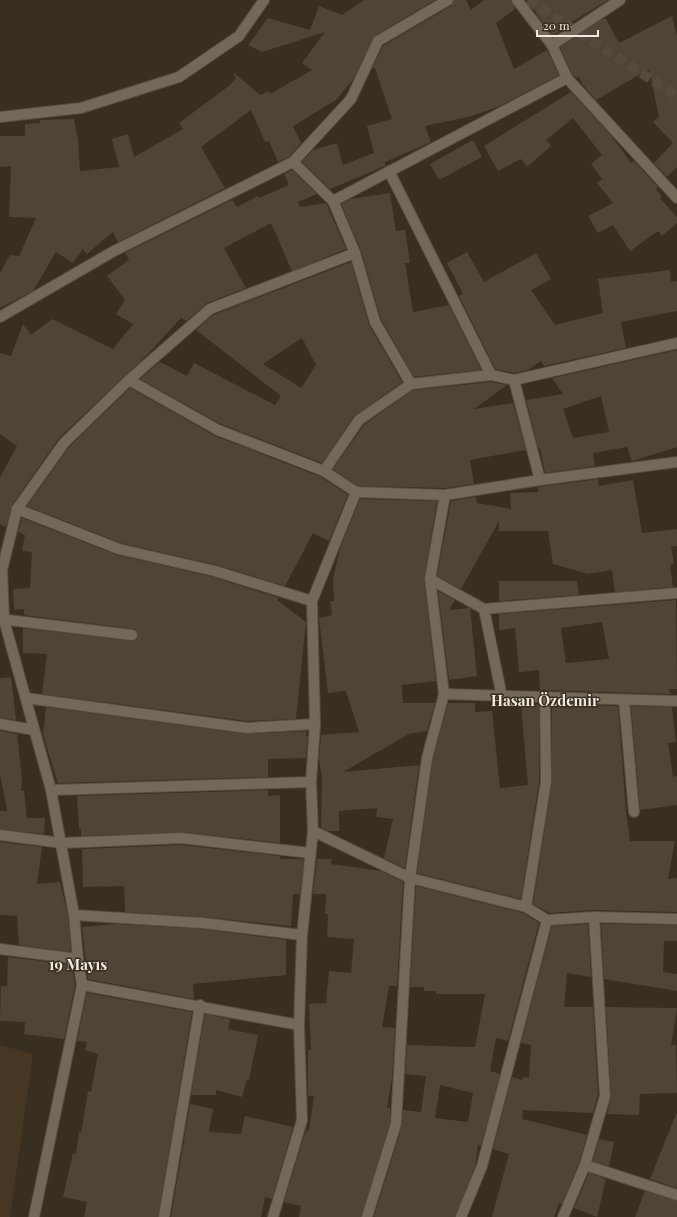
<svg xmlns="http://www.w3.org/2000/svg" width="677" height="1217" font-family="'Playfair Display',serif">
	<style>
		.built { fill: #463724 }
		.building { fill: #4f4436; fill-rule: evenodd }
		.lines { fill: none; stroke-linecap: round; stroke-linejoin: round }
		.major-tunnel { stroke: #544b3e; stroke-width: 10; stroke-dasharray: 10 5; stroke-linecap: butt }
		.minor-casing { stroke: #564e42; stroke-width: 12 }
		.minor { stroke: #746859; stroke-width: 10 }
		.labels { text-anchor: middle; dominant-baseline: central; stroke-width: 3; stroke-linejoin: round; paint-order: stroke }
		.district-label { font-size: 15px; font-weight: bold; fill: #efe9e0; stroke: #392f21 }
	</style>
	<rect width="100%" height="100%" fill="#392f21"/>
	<polygon class="built" points="0,1045 33,1054 10,1217 0,1217"/>
	<g class="building">
		<polygon points="364,0 435,0 374,36 354,78 336,100 293,126 301,143 289,157 278,162 269,141 265,142 251,110 201,147 225,188 118,242 113,232 87,254 83,249 73,263 56,252 33,291 0,308 0,273 10,255 19,256 36,218 9,217 11,166 0,167 0,136 25,136 25,124 40,123 40,120 74,119 78,140 80,171 119,167 112,139 128,134 134,157 183,129 179,123 230,85 236,78 233,72 260,95 269,91 270,94 312,70 302,63 325,32 262,52 248,45 268,18 310,30 319,6 342,15"/>
		<polygon points="454,0 466,0 471,10 484,0 511,0 515,9 496,23 514,69 547,50 559,75 500,106 472,116 425,126 431,142 385,162 385,166 330,189 302,162 313,150 337,143 343,165 374,153 367,126 392,119 375,68 372,69 383,46 451,6"/>
		<polygon points="529,0 608,0 557,31 564,29 553,36 538,16"/>
		<polygon points="672,16 677,36 677,167 667,177 654,163 673,143 653,122 659,117 649,69 596,100 583,85 579,77 576,78 572,74 560,47 602,19 606,19 619,43"/>
		<polygon points="571,92 610,134 631,163 634,161 658,187 656,189 662,197 660,198 677,217 677,223 662,236 658,231 630,251 613,225 598,233 588,216 613,203 597,183 602,179 591,164 602,155 573,118 546,140 551,146 527,167 521,159 498,171 484,146"/>
		<polygon points="473,140 482,157 439,180 430,164"/>
		<polygon points="292,170 317,194 298,202 300,207 326,203 346,249 292,271 271,223 224,248 246,288 207,303 186,321 181,318 147,355 59,438 12,505 6,527 0,524 0,477 17,446 0,434 0,353 11,356 23,324 31,335 52,319 113,349 133,324 116,314 125,300 107,276 129,260 125,253 232,200 237,207 258,196 259,198 289,185 284,174"/>
		<polygon points="390,193 396,231 405,230 410,263 405,263 413,312 449,305 481,370 414,377 381,319 361,251 341,204 350,199"/>
		<polygon points="467,252 484,282 536,253 551,279 531,290 555,325 603,313 598,279 670,270 671,282 677,281 677,311 621,322 626,348 544,366 541,361 528,370 514,373 495,369 459,296 463,294 447,263"/>
		<path d="M 351,262 L 369,325 L 402,382 L 354,416 L 322,463 L 221,424 L 140,379 L 160,362 L 187,376 L 194,363 L 275,405 L 281,396 L 196,330 L 213,315 ZM 302,338 L 316,365 L 301,388 L 263,364 Z"/>
		<path d="M 677,350 L 677,447 L 632,461 L 627,447 L 593,453 L 595,466 L 545,473 L 540,448 L 538,448 L 526,400 L 563,394 L 552,378 ZM 601,396 L 609,432 L 573,438 L 563,409 Z"/>
		<polygon points="491,382 507,385 474,409 513,403 526,450 470,460 474,484 445,488 358,486 333,469 364,425 413,390"/>
		<polygon points="130,388 215,436 321,477 348,495 329,541 313,533 285,586 217,565 121,543 27,506 69,447"/>
		<polygon points="598,479 599,486 633,480 642,533 677,529 677,546 671,547 674,564 670,565 673,587 615,592 612,570 588,574 553,564 548,531 499,531 499,521 461,589 437,576 451,501 476,497 477,503 511,509 510,493 538,492 538,487"/>
		<polygon points="360,499 437,501 424,580 436,681 402,685 403,703 435,703 427,731 409,734 343,772 419,765 405,868 384,858 393,819 376,817 377,808 339,811 339,831 327,831 321,828 322,779 319,758 321,735 359,732 346,691 328,693 319,618 332,615 330,601 334,601 333,579 340,549"/>
		<polygon points="22,518 117,555 213,577 279,598 277,600 306,622 296,719 247,721 42,694 47,654 23,653 23,628 131,641 137,639 138,635 136,630 133,629 24,615 24,609 14,610 13,589 30,588 32,552 22,551 25,535 18,532"/>
		<polygon points="499,581 577,581 579,595 499,601"/>
		<polygon points="438,591 455,600 449,610 470,608 477,676 449,680"/>
		<path d="M 676,600 L 677,689 L 669,689 L 670,694 L 540,690 L 539,670 L 519,672 L 515,628 L 499,630 L 499,614 ZM 602,622 L 609,659 L 566,663 L 561,628 Z"/>
		<polygon points="11,677 16,720 0,718 0,678"/>
		<polygon points="448,703 475,703 475,712 492,711 500,788 528,785 521,705 539,704 539,782 521,899 417,873 433,759"/>
		<polygon points="552,704 618,706 626,812 630,841 675,841 668,879 677,878 677,912 594,910 549,913 533,904 552,783"/>
		<polygon points="631,706 672,707 676,742 668,743 673,777 677,776 677,805 640,810"/>
		<polygon points="46,707 246,734 306,731 306,736 308,736 306,758 268,759 268,777 58,783 43,735"/>
		<polygon points="0,731 17,734 22,779 21,791 24,791 27,818 45,818 44,834 0,829 0,811 7,811 0,774"/>
		<polygon points="268,790 268,796 280,795 280,843 182,832 81,836 81,829 79,829 77,796"/>
		<polygon points="0,842 42,847 37,884 60,882 68,916 71,952 19,945 17,916 0,915"/>
		<polygon points="181,845 280,856 280,859 304,859 300,894 293,894 291,926 203,917 125,912 124,886 83,887 82,849"/>
		<polygon points="317,859 332,859 331,864 381,871 403,882 397,986 389,986 382,1027 395,1028 392,1077 387,1108 390,1108 390,1123 361,1217 299,1217 301,1206 284,1202 306,1130 309,1131 314,1096 308,1096 308,1050 311,1050 309,1004 326,1003 329,971 351,973 354,939 327,937 328,914 325,914 326,894 313,894"/>
		<path d="M 416,886 L 523,913 L 539,923 L 508,1041 L 496,1038 L 490,1071 L 500,1074 L 481,1146 L 478,1145 L 475,1167 L 455,1217 L 374,1217 L 402,1126 L 403,1110 L 421,1112 L 426,1076 L 405,1074 L 407,1045 L 475,1047 L 485,994 L 436,994 L 436,991 L 424,991 L 424,987 L 410,987 ZM 440,1085 L 473,1093 L 468,1122 L 435,1118 Z"/>
		<polygon points="117,924 202,929 286,940 286,975 193,984 194,999 88,979 82,927"/>
		<polygon points="588,924 591,977 567,973 564,1007 593,1007 598,1095 593,1113 523,1110 522,1119 587,1135 579,1163 562,1204 559,1203 554,1217 492,1217 509,1154 493,1149 512,1077 522,1080 523,1077 529,1078 531,1045 521,1043 552,926"/>
		<polygon points="601,924 677,925 677,941 665,941 664,943 663,972 677,974 677,991 604,979"/>
		<polygon points="8,957 72,965 75,985 64,1039 24,1034 25,1022 0,1021 1,986 7,986"/>
		<polygon points="87,993 192,1012 158,1217 84,1217 87,1202 63,1197 73,1153 76,1154 79,1132 81,1133 88,1091 91,1092 98,1054 85,1050 87,1042 77,1041"/>
		<polygon points="606,1007 677,1008 671,1045 676,1045 677,1093 640,1094 639,1115 607,1114 611,1096"/>
		<polygon points="205,1014 230,1019 228,1029 258,1035 249,1080 247,1079 242,1097 216,1090 216,1095 191,1095"/>
		<polygon points="190,1104 213,1109 209,1132 241,1134 245,1116 293,1127 272,1199 265,1197 261,1217 171,1217"/>
		<polygon points="676,1114 677,1114 677,1188 650,1179"/>
		<polygon points="599,1139 614,1142 609,1166 593,1161"/>
		<polygon points="589,1173 606,1179 597,1217 574,1208"/>
		<polygon points="645,1191 677,1201 677,1217 635,1217"/>
	</g>
	<g class="lines">
		<polyline class="major-tunnel" points="528,0 677,96"/>
		<g class="minor-casing">
			<g id="minor">
				<polyline points="517,0 552,45 567,78 677,198"/>
				<polyline points="552,45 620,0"/>
				<polyline points="0,117 81,108 179,77 239,36 264,0"/>
				<polyline points="293,162 351,99 378,41 448,0"/>
				<polyline points="389,171 491,375"/>
				<polyline points="333,201 355,253 375,322 411,384"/>
				<polyline points="0,317 114,251 293,162 333,201 567,78"/>
				<polyline points="129,380 210,309 355,253"/>
				<polyline points="514,380 677,343"/>
				<polyline points="324,471 359,420 411,384 491,375 514,380 540,480"/>
				<polyline points="356,492 445,495"/>
				<polyline points="0,569 2,570 17,509"/>
				<polyline points="2,570 4,620 51,790 74,915 78,959"/>
				<polyline points="430,579 484,609 677,593"/>
				<polyline points="312,601 215,571 119,549 17,509 64,443 129,380 218,430 324,471 356,492 312,601 315,724 311,782 313,831 410,878 526,907"/>
				<polyline points="484,609 502,697"/>
				<polyline points="0,619 132,635"/>
				<polyline points="444,694 677,701"/>
				<polyline points="26,698 247,728 315,724"/>
				<polyline points="624,700 634,812"/>
				<polyline points="0,724 34,730"/>
				<polyline points="51,790 311,782"/>
				<polyline points="0,835 62,843 181,838 310,853"/>
				<polyline points="74,915 203,923 302,935"/>
				<polyline points="547,920 594,917 677,919"/>
				<polyline points="0,949 78,959 82,985 34,1217"/>
				<polyline points="82,985 299,1025"/>
				<polyline points="585,1165 677,1195"/>
				<polyline points="164,1217 200,1005"/>
				<polyline points="273,1217 302,1120 299,1025 302,935 313,831"/>
				<polyline points="367,1217 396,1124 410,878 427,758 444,694 430,579 445,495 540,480 677,462"/>
				<polyline points="461,1217 482,1166 547,920 526,907 546,782 545,698"/>
				<polyline points="563,1217 585,1165 605,1096 594,917"/>
			</g>
		</g>
		<use href="#minor" class="minor"/>
	</g>
	<g class="labels">
		<g class="district-label">
			<text x="545" y="700">Hasan Özdemir</text>
			<text x="78" y="964">19 Mayıs</text>
		</g>
	</g>
	<path d="M537 30v6h61v-6" fill="none" stroke="#efe9e0" stroke-width="2"/>
	<text x="543" y="30" font-size="12" fill="#efe9e0" stroke="#392f21" stroke-width="3" paint-order="stroke">20 m</text>
</svg>
